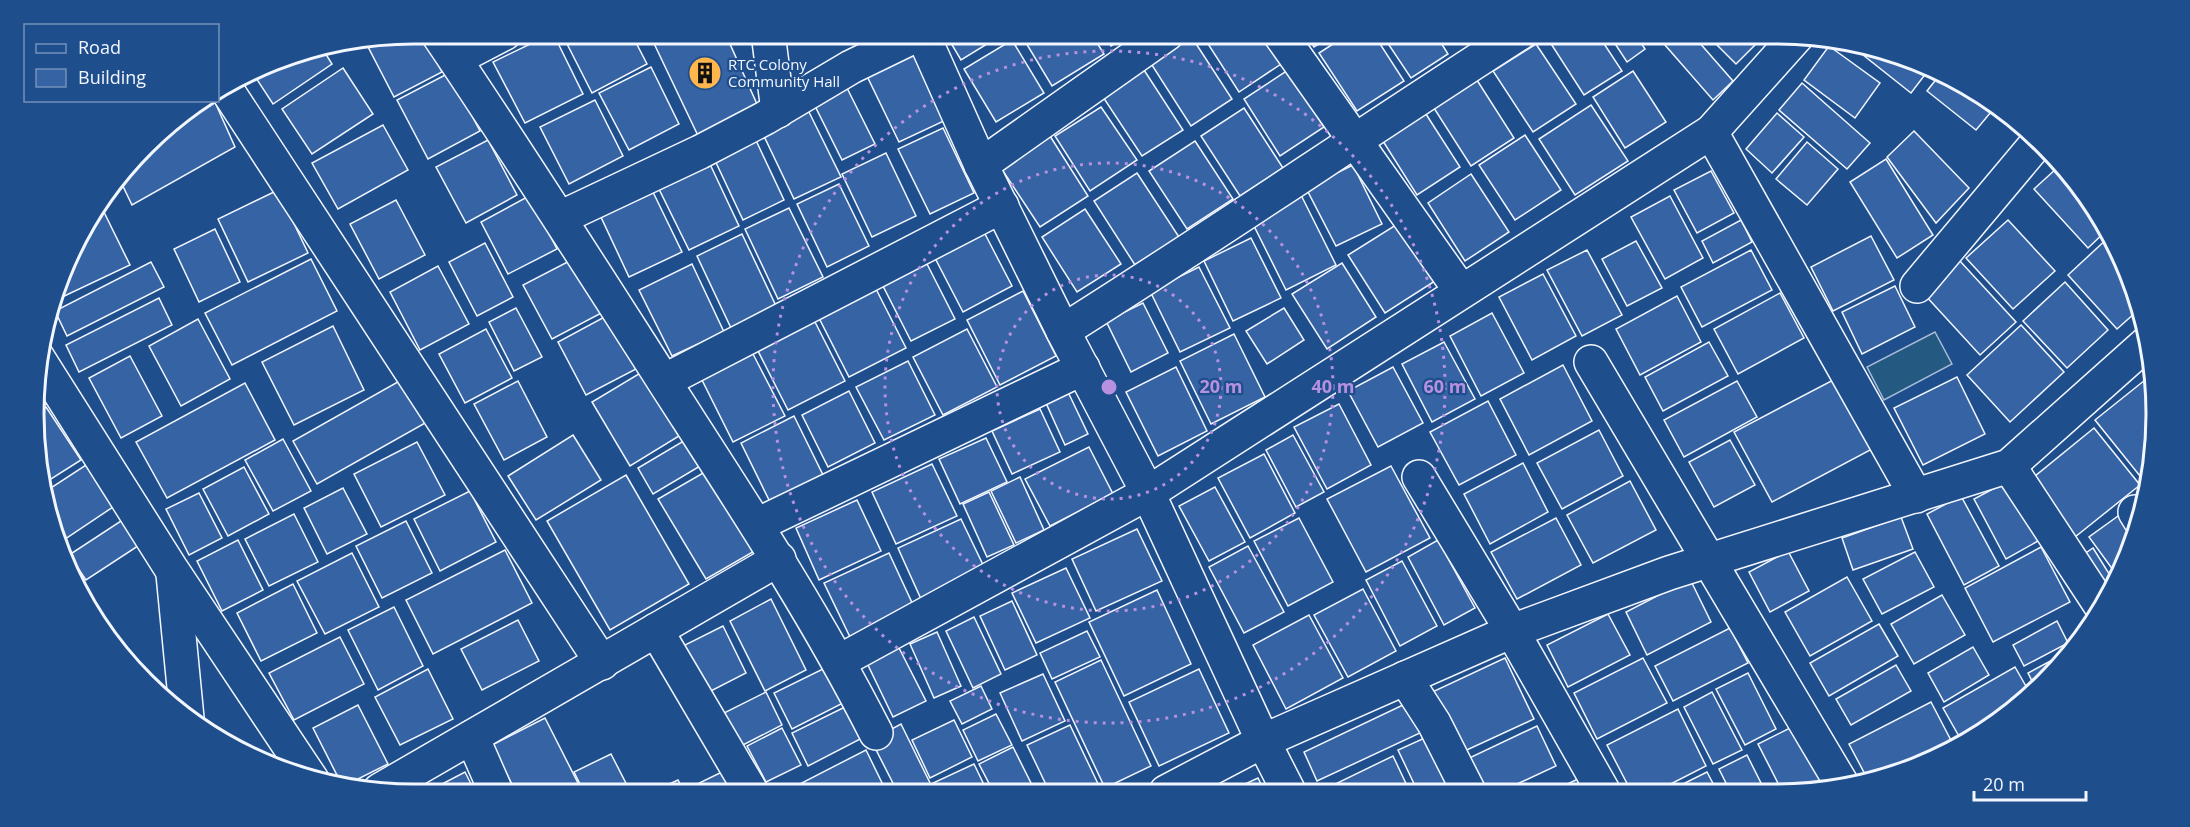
<svg xmlns="http://www.w3.org/2000/svg" width="2190" height="827" font-family="'Open Sans',sans-serif">
	<style>
		.green { fill: #245a82; stroke: #a8bbd7; stroke-width: 1.5 }
		.building { fill: #3563a3; stroke: #f2f6ff; stroke-width: 1.5 }
		.lines { fill: none; stroke-linecap: round; stroke-linejoin: round }
		.minor-casing { stroke: #f2f6ff; stroke-width: 36 }
		.minor { stroke: #1f4e8c; stroke-width: 33 }
		.ring { fill: none; stroke: #b691df; stroke-width: 3; stroke-dasharray: 3 6 }
		.labels { text-anchor: middle; dominant-baseline: central; stroke-width: 4.5; stroke-linejoin: round; paint-order: stroke }
		.poi-label { font-size: 15px; fill: #f2f6ff; stroke: #1f4e8c; text-anchor: start }
		.rim { fill: none; stroke: #f2f6ff; stroke-width: 3 }
		.centre { fill: #b691df; stroke: #1f4e8c; stroke-width: 3 }
		.ring-label { font-size: 18px; text-anchor: middle; font-weight: bold; fill: #b691df; stroke: #1f4e8c; stroke-width: 4.5; stroke-linejoin: round; paint-order: stroke }
	</style>
	<rect width="100%" height="100%" fill="#1f4e8c"/>
	<polygon class="green" points="1935,332 1952,364 1884,400 1867,367"/>
	<g class="building">
		<polygon points="414,33 421,33 442,72 394,97 365,41"/>
		<polygon points="553,33 583,94 525,123 493,62"/>
		<polygon points="631,33 647,64 592,93 562,34"/>
		<polygon points="649,33 725,33 761,113 702,144"/>
		<polygon points="945,33 1005,33 961,60"/>
		<polygon points="1020,33 1091,33 1104,54 1052,86"/>
		<polygon points="1103,33 1133,33 1111,46"/>
		<polygon points="1201,33 1261,33 1281,64 1239,92"/>
		<polygon points="1305,33 1336,33 1314,47"/>
		<polygon points="1350,33 1373,33 1404,81 1357,111 1319,53"/>
		<polygon points="1381,33 1435,33 1448,54 1411,78"/>
		<polygon points="1448,33 1471,33 1454,44"/>
		<polygon points="1551,33 1597,33 1622,71 1584,95 1546,36"/>
		<polygon points="1608,33 1635,33 1645,49 1627,62"/>
		<polygon points="1679,33 1691,33 1733,81 1713,100 1665,45"/>
		<polygon points="1705,33 1767,33 1736,64"/>
		<polygon points="1191,36 1232,99 1191,126 1150,62"/>
		<polygon points="1012,40 1044,93 996,122 964,69"/>
		<polygon points="1848,43 1875,46 1927,72 1911,93"/>
		<polygon points="1536,44 1576,104 1533,132 1493,71"/>
		<polygon points="1829,46 1880,83 1855,118 1804,80"/>
		<polygon points="322,48 332,64 273,104 254,75 291,53"/>
		<polygon points="913,51 946,120 899,142 866,74"/>
		<polygon points="651,67 679,124 629,150 599,93"/>
		<polygon points="343,68 373,114 312,154 282,109"/>
		<polygon points="1144,70 1183,130 1142,156 1103,97"/>
		<polygon points="1288,70 1324,127 1280,156 1244,99"/>
		<polygon points="1633,71 1666,122 1625,148 1593,97"/>
		<polygon points="449,73 480,131 428,159 397,100"/>
		<polygon points="1475,77 1514,138 1471,166 1432,105"/>
		<polygon points="1938,77 1996,106 1976,130 1927,91"/>
		<polygon points="1802,83 1870,143 1847,169 1779,110"/>
		<polygon points="846,86 875,144 842,160 813,102"/>
		<polygon points="209,100 214,100 235,147 132,205 120,180 163,127"/>
		<polygon points="595,100 623,156 569,184 540,127"/>
		<polygon points="1591,105 1628,161 1575,195 1539,139"/>
		<polygon points="1101,107 1137,160 1090,191 1055,136"/>
		<polygon points="807,108 841,177 794,199 761,130"/>
		<polygon points="1244,108 1283,168 1240,196 1201,136"/>
		<polygon points="1424,111 1460,167 1417,195 1381,138"/>
		<polygon points="1777,113 1804,137 1772,173 1746,149"/>
		<polygon points="383,125 408,170 338,209 312,163"/>
		<polygon points="943,128 974,193 930,214 898,149"/>
		<polygon points="1914,131 1969,188 1936,223 1887,157"/>
		<polygon points="753,134 784,200 743,220 712,154"/>
		<polygon points="1525,135 1561,190 1515,220 1479,165"/>
		<polygon points="1050,136 1088,196 1040,227 1001,168"/>
		<polygon points="488,140 517,195 466,223 436,167"/>
		<polygon points="1195,141 1233,199 1187,229 1149,171"/>
		<polygon points="1807,142 1838,169 1807,205 1776,179"/>
		<polygon points="886,153 916,216 872,237 842,174"/>
		<polygon points="1886,159 1933,235 1897,258 1850,182"/>
		<polygon points="709,162 739,226 689,250 658,187"/>
		<polygon points="1353,165 1382,224 1336,246 1306,188"/>
		<polygon points="2057,168 2106,224 2108,229 2088,248 2034,189"/>
		<polygon points="1711,171 1734,213 1697,233 1674,190"/>
		<polygon points="1137,173 1179,237 1135,265 1094,201"/>
		<polygon points="1471,174 1509,232 1465,261 1428,203"/>
		<polygon points="839,184 869,246 827,267 797,204"/>
		<polygon points="278,190 308,253 248,282 218,219"/>
		<polygon points="652,190 682,252 629,277 600,215"/>
		<polygon points="1301,195 1336,265 1286,290 1251,220"/>
		<polygon points="529,196 557,249 508,274 481,222"/>
		<polygon points="1670,196 1703,258 1665,279 1631,217"/>
		<polygon points="396,200 425,255 379,279 350,224"/>
		<polygon points="100,204 130,265 58,299 84,224"/>
		<polygon points="789,208 823,277 778,299 745,229"/>
		<polygon points="1085,209 1121,264 1077,292 1042,237"/>
		<polygon points="1741,220 1752,242 1713,263 1702,241"/>
		<polygon points="2008,220 2055,271 2013,309 1966,258"/>
		<polygon points="1399,223 1435,281 1385,313 1348,255"/>
		<polygon points="215,229 240,282 199,302 174,249"/>
		<polygon points="984,232 1012,286 963,312 935,258"/>
		<polygon points="742,234 776,306 731,328 697,256"/>
		<polygon points="1871,236 1894,280 1833,311 1811,267"/>
		<polygon points="2110,236 2136,312 2117,329 2068,275"/>
		<polygon points="1251,238 1281,298 1233,321 1204,261"/>
		<polygon points="1636,241 1662,288 1627,306 1602,259"/>
		<polygon points="485,243 513,297 477,316 449,262"/>
		<polygon points="1587,250 1622,315 1582,336 1547,270"/>
		<polygon points="1751,250 1772,290 1702,327 1681,287"/>
		<polygon points="581,255 609,309 552,339 523,285"/>
		<polygon points="311,259 337,311 232,365 205,313"/>
		<polygon points="1959,260 2016,322 1980,355 1924,294"/>
		<polygon points="151,262 164,287 67,336 55,311"/>
		<polygon points="926,262 955,319 911,341 882,284"/>
		<polygon points="1342,263 1376,317 1327,349 1292,294"/>
		<polygon points="692,264 724,332 672,356 639,290"/>
		<polygon points="438,266 469,324 420,350 390,292"/>
		<polygon points="1199,267 1230,328 1180,352 1150,291"/>
		<polygon points="1543,274 1576,336 1532,360 1499,297"/>
		<polygon points="2065,282 2108,330 2067,368 2023,321"/>
		<polygon points="1895,286 1915,327 1862,354 1842,312"/>
		<polygon points="876,289 906,348 849,377 819,318"/>
		<polygon points="1023,291 1056,356 1000,385 967,320"/>
		<polygon points="1780,293 1804,338 1738,374 1714,329"/>
		<polygon points="1677,296 1701,342 1640,375 1616,329"/>
		<polygon points="159,298 172,325 79,372 66,345"/>
		<polygon points="1143,303 1168,353 1131,372 1106,321"/>
		<polygon points="516,308 542,357 514,371 489,322"/>
		<polygon points="1284,308 1304,340 1267,364 1246,331"/>
		<polygon points="1492,313 1524,373 1481,396 1450,336"/>
		<polygon points="610,314 638,368 586,395 558,342"/>
		<polygon points="198,319 230,379 181,406 149,346"/>
		<polygon points="814,320 845,381 788,410 757,349"/>
		<polygon points="2021,325 2064,372 2010,422 1967,375"/>
		<polygon points="333,326 364,390 294,425 262,362"/>
		<polygon points="486,329 512,378 465,403 439,354"/>
		<polygon points="967,329 997,387 943,415 913,357"/>
		<polygon points="1234,334 1265,397 1211,424 1180,361"/>
		<polygon points="1444,342 1475,399 1432,422 1402,364"/>
		<polygon points="1709,342 1728,376 1663,411 1645,377"/>
		<polygon points="752,352 785,416 733,442 701,378"/>
		<polygon points="130,356 162,416 121,438 89,378"/>
		<polygon points="908,361 935,415 884,440 856,387"/>
		<polygon points="1563,365 1592,421 1529,455 1500,399"/>
		<polygon points="2154,365 2153,381 2145,372"/>
		<polygon points="1176,367 1207,431 1158,456 1126,392"/>
		<polygon points="1393,367 1423,423 1378,447 1348,391"/>
		<polygon points="642,372 679,436 630,466 592,402"/>
		<polygon points="1957,377 1985,434 1923,465 1894,408"/>
		<polygon points="1837,378 1874,448 1772,502 1734,432"/>
		<polygon points="403,379 427,422 317,484 293,441"/>
		<polygon points="2145,380 2152,390 2147,471 2140,476 2095,420"/>
		<polygon points="518,381 547,437 504,460 474,404"/>
		<polygon points="1737,381 1757,417 1684,457 1664,420"/>
		<polygon points="245,383 275,440 167,498 136,442"/>
		<polygon points="37,385 48,403 38,409"/>
		<polygon points="849,391 875,443 828,467 802,415"/>
		<polygon points="1068,392 1088,434 1065,445 1046,403"/>
		<polygon points="1488,401 1516,455 1459,485 1430,432"/>
		<polygon points="1339,404 1371,465 1327,489 1294,427"/>
		<polygon points="46,407 81,460 40,486 38,412"/>
		<polygon points="1040,409 1060,452 1012,474 992,431"/>
		<polygon points="794,416 824,477 771,504 741,443"/>
		<polygon points="2094,428 2140,485 2075,537 2029,481"/>
		<polygon points="1599,430 1623,476 1562,509 1537,463"/>
		<polygon points="573,435 601,480 536,520 508,476"/>
		<polygon points="1293,435 1324,492 1296,507 1266,450"/>
		<polygon points="692,436 707,462 653,494 638,468"/>
		<polygon points="986,438 1007,482 960,504 939,459"/>
		<polygon points="283,439 311,491 273,511 245,460"/>
		<polygon points="1730,440 1755,485 1714,507 1689,462"/>
		<polygon points="417,442 445,495 381,527 354,474"/>
		<polygon points="1089,447 1113,494 1050,526 1025,479"/>
		<polygon points="1264,454 1295,513 1250,538 1218,478"/>
		<polygon points="1523,463 1548,512 1490,544 1464,494"/>
		<polygon points="932,464 957,516 896,544 872,492"/>
		<polygon points="86,465 113,507 62,541 43,493"/>
		<polygon points="1391,466 1430,538 1366,572 1327,499"/>
		<polygon points="244,467 269,514 228,536 203,489"/>
		<polygon points="710,469 758,549 706,579 658,499"/>
		<polygon points="626,475 689,584 610,630 547,521"/>
		<polygon points="1020,477 1044,530 1016,543 991,491"/>
		<polygon points="1630,481 1656,530 1593,563 1567,515"/>
		<polygon points="2006,482 2038,541 2006,559 1974,499"/>
		<polygon points="1215,487 1245,542 1209,561 1179,506"/>
		<polygon points="343,488 367,534 327,554 304,508"/>
		<polygon points="470,491 496,542 440,571 414,519"/>
		<polygon points="989,492 1014,545 987,557 963,504"/>
		<polygon points="199,493 222,538 189,555 166,509"/>
		<polygon points="1961,496 1999,566 1964,585 1927,514"/>
		<polygon points="857,500 881,551 819,580 796,528"/>
		<polygon points="2125,511 2137,528 2116,574 2089,537"/>
		<polygon points="294,514 318,562 269,586 245,539"/>
		<polygon points="1901,517 1913,549 1853,570 1842,538"/>
		<polygon points="1299,518 1333,582 1288,606 1254,541"/>
		<polygon points="1556,518 1581,565 1517,599 1491,552"/>
		<polygon points="124,519 141,544 86,580 69,555"/>
		<polygon points="961,519 985,569 921,599 898,548"/>
		<polygon points="406,521 432,573 382,598 356,546"/>
		<polygon points="1137,529 1162,581 1096,611 1072,559"/>
		<polygon points="238,540 263,590 222,611 197,561"/>
		<polygon points="1438,540 1475,608 1444,625 1408,557"/>
		<polygon points="1248,546 1284,612 1244,633 1209,567"/>
		<polygon points="2041,547 2070,602 1993,642 1965,588"/>
		<polygon points="2093,548 2113,580 2106,597 2074,561"/>
		<polygon points="505,550 532,603 433,654 406,600"/>
		<polygon points="1788,551 1809,591 1770,612 1749,572"/>
		<polygon points="1915,552 1934,587 1882,614 1863,579"/>
		<polygon points="352,553 379,607 325,634 297,581"/>
		<polygon points="889,553 914,607 850,637 824,583"/>
		<polygon points="1402,561 1437,626 1400,646 1366,580"/>
		<polygon points="1066,568 1090,618 1036,643 1012,593"/>
		<polygon points="1847,577 1872,621 1810,656 1785,612"/>
		<polygon points="1690,579 1711,622 1647,655 1626,612"/>
		<polygon points="293,584 317,633 261,661 237,613"/>
		<polygon points="1363,589 1396,651 1348,677 1314,615"/>
		<polygon points="1157,590 1191,664 1124,696 1089,622"/>
		<polygon points="1942,595 1965,635 1914,664 1891,624"/>
		<polygon points="771,599 806,670 765,691 730,621"/>
		<polygon points="1012,601 1037,655 1005,670 980,616"/>
		<polygon points="394,607 423,666 378,690 348,630"/>
		<polygon points="1608,614 1630,655 1568,687 1547,645"/>
		<polygon points="1309,615 1343,678 1286,709 1253,645"/>
		<polygon points="974,617 1001,674 973,688 946,631"/>
		<polygon points="518,620 539,661 482,690 461,649"/>
		<polygon points="2057,621 2068,643 2024,666 2013,645"/>
		<polygon points="1879,624 1898,656 1829,696 1810,663"/>
		<polygon points="723,626 746,673 707,693 683,646"/>
		<polygon points="1730,628 1748,663 1673,701 1655,666"/>
		<polygon points="1087,631 1100,657 1052,679 1040,653"/>
		<polygon points="937,632 961,686 934,698 910,644"/>
		<polygon points="340,637 364,684 294,720 269,673"/>
		<polygon points="898,646 926,701 893,717 866,661"/>
		<polygon points="1973,647 1989,675 1944,702 1928,673"/>
		<polygon points="2071,650 2036,689 2028,673"/>
		<polygon points="1505,658 1534,719 1456,755 1428,694"/>
		<polygon points="1643,658 1667,703 1597,739 1574,693"/>
		<polygon points="1101,660 1151,766 1105,788 1055,682"/>
		<polygon points="1896,665 1911,691 1851,725 1836,699"/>
		<polygon points="829,666 847,701 792,729 774,693"/>
		<polygon points="2015,667 2031,695 1960,738 1943,708"/>
		<polygon points="428,669 453,719 400,745 375,697"/>
		<polygon points="1199,669 1229,733 1159,766 1129,702"/>
		<polygon points="1748,673 1776,729 1745,745 1716,689"/>
		<polygon points="1043,674 1065,721 1022,741 1000,693"/>
		<polygon points="981,686 992,709 962,724 950,701"/>
		<polygon points="766,692 782,725 739,747 722,714"/>
		<polygon points="1712,692 1742,750 1713,764 1684,707"/>
		<polygon points="1931,702 1955,748 1944,755 1867,778 1849,744"/>
		<polygon points="851,704 868,735 808,766 792,733"/>
		<polygon points="1405,704 1420,733 1317,781 1304,752"/>
		<polygon points="358,705 388,764 346,785 342,785 313,728"/>
		<polygon points="1678,709 1706,766 1657,791 1631,791 1607,745"/>
		<polygon points="996,714 1012,745 978,761 963,730"/>
		<polygon points="545,718 579,785 561,794 517,794 492,745"/>
		<polygon points="954,720 972,757 930,778 912,740"/>
		<polygon points="901,724 933,789 925,793 898,793 871,740"/>
		<polygon points="1070,725 1101,790 1096,792 1050,793 1027,745"/>
		<polygon points="1796,725 1823,779 1799,791 1782,791 1758,744"/>
		<polygon points="1537,726 1556,766 1502,791 1480,792 1465,760"/>
		<polygon points="782,728 801,765 766,782 747,746"/>
		<polygon points="1429,736 1455,792 1418,792 1398,750"/>
		<polygon points="1013,747 1036,793 994,793 979,764"/>
		<polygon points="866,750 887,793 789,793 788,790"/>
		<polygon points="611,754 631,793 585,794 574,772"/>
		<polygon points="1747,755 1765,791 1730,791 1719,769"/>
		<polygon points="1393,756 1410,792 1329,792 1327,788"/>
		<polygon points="974,764 988,793 938,793 933,783"/>
		<polygon points="728,769 740,793 692,793 689,788"/>
		<polygon points="465,772 476,794 423,794"/>
		<polygon points="1707,772 1717,791 1669,791"/>
		<polygon points="1582,777 1588,791 1553,791"/>
		<polygon points="1258,778 1265,792 1228,792"/>
		<polygon points="678,780 685,793 650,793"/>
	</g>
	<g class="lines">
		<g class="minor-casing">
			<g id="minor">
				<path d="M 437,33 C 515,148 590,266 665,383 C 739,498 814,611 876,733"/>
				<polyline points="768,33 778,111"/>
				<polyline points="922,33 981,165 1063,331 1148,493 1263,741 1289,792"/>
				<polyline points="1279,33 1461,291"/>
				<polyline points="455,59 505,33"/>
				<polyline points="227,90 602,663"/>
				<polyline points="1711,132 1916,496"/>
				<polyline points="981,165 1168,33"/>
				<polyline points="560,218 700,152 765,118 851,67 921,33"/>
				<polyline points="1917,286 2036,144"/>
				<path d="M 1063,331 C 1217,234 1367,131 1520,33"/>
				<polyline points="38,358 172,570 312,780"/>
				<polyline points="1591,362 1843,786"/>
				<polyline points="664,381 1002,206"/>
				<polyline points="2009,466 2101,606"/>
				<polyline points="1419,477 1512,631 1603,791"/>
				<polyline points="2135,512 2140,520"/>
				<polyline points="757,525 1083,368"/>
				<polyline points="173,574 187,718"/>
				<polyline points="656,630 752,793"/>
				<polyline points="840,661 1148,493 1711,132 1797,36"/>
				<polyline points="1405,678 1434,723 1469,792"/>
				<polyline points="472,737 497,794"/>
				<polyline points="380,790 779,559"/>
				<polyline points="1166,792 1263,741 1512,631 1669,573 2009,466 2147,343"/>
			</g>
		</g>
		<use href="#minor" class="minor"/>
	</g>
	<g class="ring">
		<circle cx="1109" cy="387" r="112"/>
		<circle cx="1109" cy="387" r="224"/>
		<circle cx="1109" cy="387" r="336"/>
	</g>
	<defs>
		<g id="building-disc" transform="scale(1.725)"><circle r="9.5" fill="#ffb74d" stroke="#1f4e8c"/><path d="M-4-6H4V6H1V3H-1V6H-4ZM-2.5-4.3h1.7v1.8h-1.7ZM.8-4.3h1.7v1.8H.8ZM-2.5-1h1.7V.8h-1.7ZM.8-1h1.7V.8H.8Z" fill="#111"/></g>
	</defs>
	<g fill-rule="evenodd">
		<use href="#building-disc" x="705" y="73"/>
	</g>
	<g class="labels">
		<g class="poi-label">
			<text x="728" y="64">RTC Colony<tspan x="728" dy="17">Community Hall</tspan></text>
		</g>
	</g>
	<path d="M0 0H2190V827H0ZM414 44H1776A370 370 0 0 1 2146 414V414A370 370 0 0 1 1776 784H414A370 370 0 0 1 44 414V414A370 370 0 0 1 414 44Z" fill="#1f4e8c" fill-rule="evenodd"/>
	<path class="rim" d="M414 44H1776A370 370 0 0 1 2146 414V414A370 370 0 0 1 1776 784H414A370 370 0 0 1 44 414V414A370 370 0 0 1 414 44Z"/>
	<circle cx="1109" cy="387" r="9" class="centre"/>
	<g class="ring-label">
		<text x="1221" y="393">20 m</text>
		<text x="1333" y="393">40 m</text>
		<text x="1445" y="393">60 m</text>
	</g>
	<rect x="24" y="24" width="195" height="78" fill="#1f4e8c" stroke="#7391ba" stroke-width="1.5"/>
	<rect x="36" y="44" width="30" height="9" fill="#1f4e8c" stroke="#7391ba" stroke-width="1.5"/>
	<text x="78" y="54" font-size="18" fill="#f2f6ff">Road</text>
	<rect x="36" y="69" width="30" height="18" fill="#3563a3" stroke="#7391ba" stroke-width="1.5"/>
	<text x="78" y="84" font-size="18" fill="#f2f6ff">Building</text>
	<path d="M1974 791v9h112v-9" fill="none" stroke="#f2f6ff" stroke-width="3"/>
	<text x="1983" y="791" font-size="18" fill="#f2f6ff" stroke="#1f4e8c" stroke-width="4.5" paint-order="stroke">20 m</text>
</svg>
